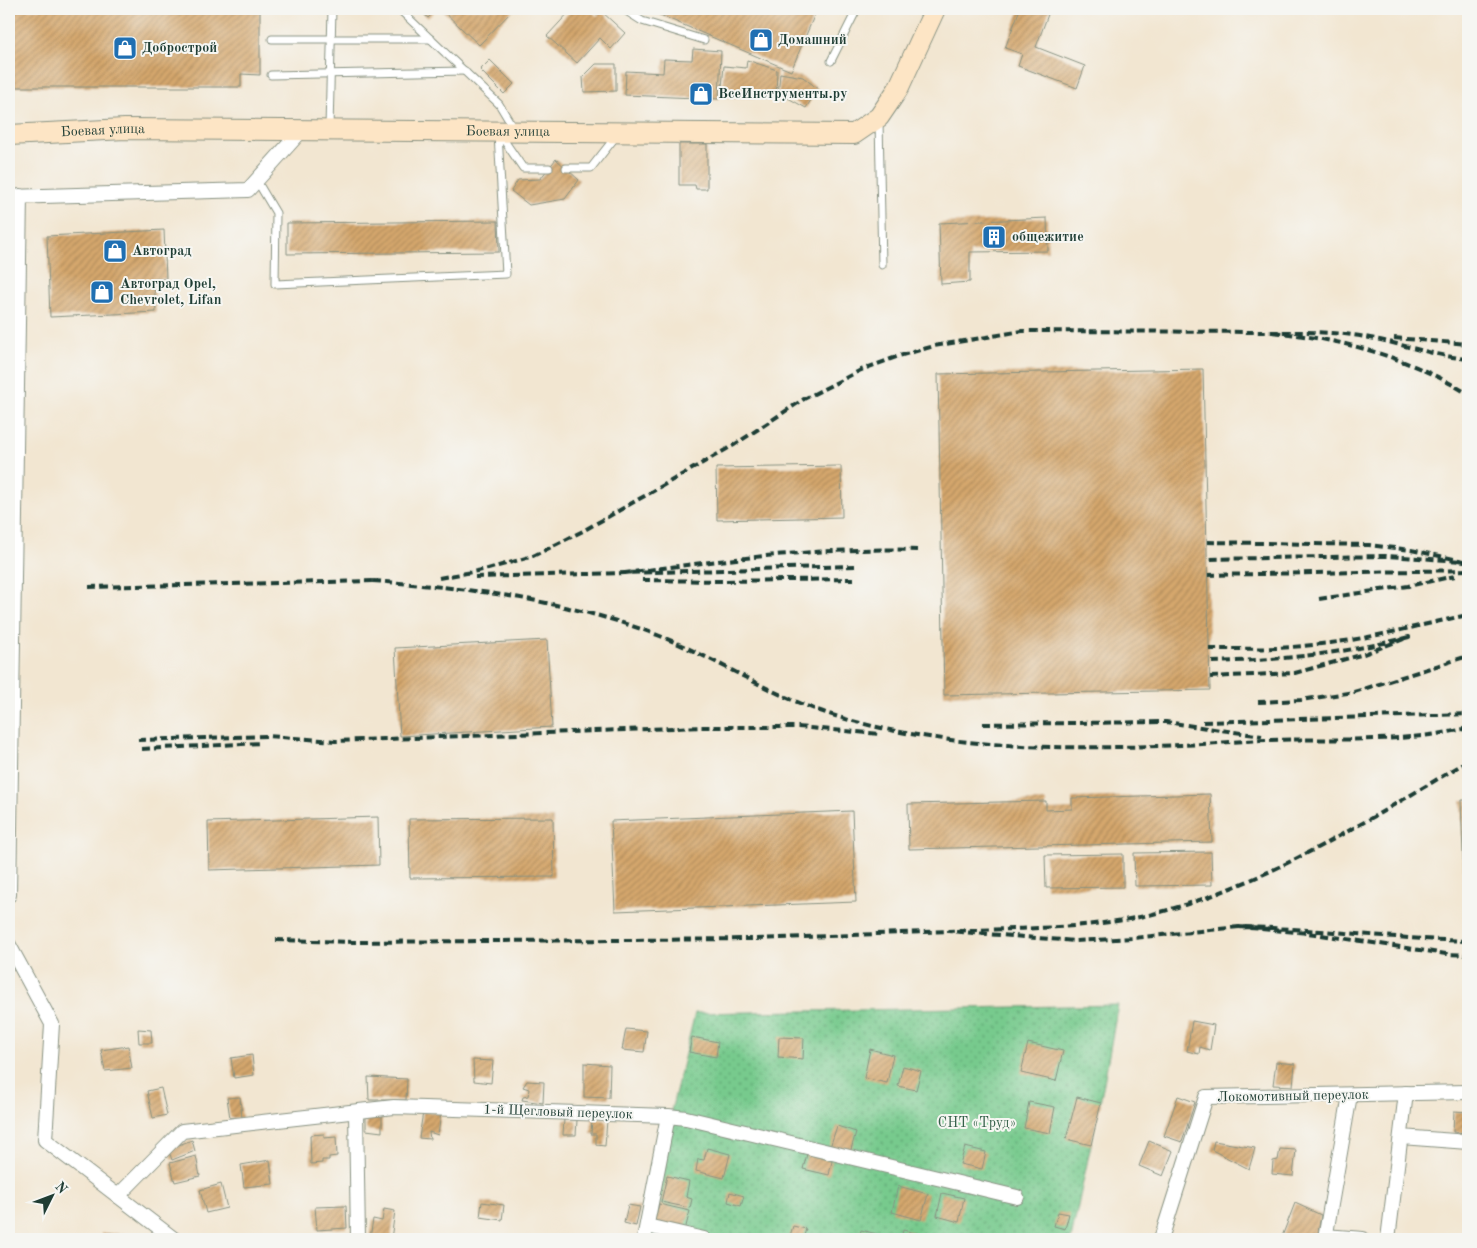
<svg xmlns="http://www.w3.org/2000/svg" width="1477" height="1248" font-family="'Old Standard TT',serif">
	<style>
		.park { fill: url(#park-dots); stroke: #4b8460 }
		.building { fill: url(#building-hatch) }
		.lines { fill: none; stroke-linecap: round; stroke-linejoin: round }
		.lane-casing { stroke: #889282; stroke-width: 9 }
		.street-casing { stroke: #889282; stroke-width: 16 }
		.secondary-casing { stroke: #889282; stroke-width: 22 }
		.lane { stroke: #fff; stroke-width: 7 }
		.street { stroke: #fff; stroke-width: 14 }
		.secondary { stroke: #fde5c5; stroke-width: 20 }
		.rail { stroke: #1f3d34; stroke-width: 4; stroke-dasharray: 8 4; stroke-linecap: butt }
		.labels { text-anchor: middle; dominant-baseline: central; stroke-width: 4; stroke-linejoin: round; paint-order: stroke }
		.poi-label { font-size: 14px; font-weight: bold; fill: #1f3d34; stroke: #f6f6f2; text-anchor: start }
		.street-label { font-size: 14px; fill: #1f3d34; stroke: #f6f6f2 }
		.park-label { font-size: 14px; fill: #35604a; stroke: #f6f6f2 }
	</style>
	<defs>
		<pattern id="park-dots" width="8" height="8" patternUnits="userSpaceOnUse" patternTransform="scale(1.25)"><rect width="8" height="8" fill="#77ca8d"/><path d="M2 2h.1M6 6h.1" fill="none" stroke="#61a574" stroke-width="1.8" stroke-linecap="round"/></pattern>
		<pattern id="building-hatch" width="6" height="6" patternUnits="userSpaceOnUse" patternTransform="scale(1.25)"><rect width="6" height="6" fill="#d5a76d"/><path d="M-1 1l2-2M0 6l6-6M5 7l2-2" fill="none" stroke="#ac895a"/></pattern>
	</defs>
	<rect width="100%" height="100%" fill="#f6f6f2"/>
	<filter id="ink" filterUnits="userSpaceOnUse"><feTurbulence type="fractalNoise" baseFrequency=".02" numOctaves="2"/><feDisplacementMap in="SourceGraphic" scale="10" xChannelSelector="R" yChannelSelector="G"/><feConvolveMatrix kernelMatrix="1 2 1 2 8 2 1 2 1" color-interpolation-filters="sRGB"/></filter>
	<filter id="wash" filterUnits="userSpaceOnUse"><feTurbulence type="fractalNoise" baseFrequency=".0096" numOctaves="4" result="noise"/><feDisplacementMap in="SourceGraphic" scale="20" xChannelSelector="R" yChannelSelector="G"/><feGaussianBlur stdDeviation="1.12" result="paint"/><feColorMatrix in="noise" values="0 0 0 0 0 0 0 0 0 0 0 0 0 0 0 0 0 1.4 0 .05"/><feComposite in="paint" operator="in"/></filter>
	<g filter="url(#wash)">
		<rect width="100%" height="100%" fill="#f2e6d1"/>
		<polygon class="park" points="1118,1005 1103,1088 1071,1239 648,1239 671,1111 695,1013"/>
		<g id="blocks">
			<g class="building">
				<polygon points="9,9 260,9 260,75 241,74 241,87 9,87"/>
				<polygon points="418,9 437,9 428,18"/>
				<polygon points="441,9 514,9 479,45"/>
				<polygon points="572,9 589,9 597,16 601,11 625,33 611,49 600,38 577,63 547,36"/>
				<polygon points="646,9 817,9 791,71"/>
				<polygon points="1020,9 1050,9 1036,47 1085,66 1077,88 1018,66 1022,54 1005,48"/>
				<polygon points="693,49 721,51 719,99 625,95 626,71 663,73 664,59 692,60"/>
				<polygon points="490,60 514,84 504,94 480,70"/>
				<polygon points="747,60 777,70 776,98 721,97 724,66 746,68"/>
				<polygon points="596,64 616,64 616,91 584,92 583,77"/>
				<polygon points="780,73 803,77 818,89 806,108 788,98 778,96"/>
				<polygon points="679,144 707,144 707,189 696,189 695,185 679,185"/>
				<polygon points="556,159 579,180 565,199 529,205 511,191 518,180 540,179"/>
				<polygon points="1047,218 1048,251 970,252 970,282 941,284 939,223"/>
				<polygon points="498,221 499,252 287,254 287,223"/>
				<polygon points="164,230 166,279 154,279 156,312 50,317 47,236"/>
				<polygon points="1203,369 1210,690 944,695 938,374"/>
				<polygon points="841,466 842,517 717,520 716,468"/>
				<polygon points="547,640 552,727 400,736 395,648"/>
				<polygon points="1210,794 1212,842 909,849 908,804 1046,801 1046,810 1072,809 1072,798"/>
				<polygon points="1461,800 1468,800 1468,883 1464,883"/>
				<polygon points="852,811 856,902 615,911 611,821"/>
				<polygon points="378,817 379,865 209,870 208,822"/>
				<polygon points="553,818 554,877 410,878 409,819"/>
				<polygon points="1211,852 1212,885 1135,886 1134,853"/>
				<polygon points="1123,854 1123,887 1046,888 1045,855"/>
				<polygon points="1192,1021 1214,1025 1210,1050 1200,1047 1199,1054 1187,1051"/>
				<polygon points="138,1029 151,1030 152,1043 139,1043"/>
				<polygon points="626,1029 647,1031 644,1052 622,1050"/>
				<polygon points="692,1037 718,1042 716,1057 689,1052"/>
				<polygon points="779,1037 804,1038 803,1059 778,1057"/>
				<polygon points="1028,1043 1063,1051 1056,1081 1021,1073"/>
				<polygon points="128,1046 132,1068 105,1071 101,1050"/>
				<polygon points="870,1049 893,1055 887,1083 864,1078"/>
				<polygon points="252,1055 254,1075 234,1078 231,1058"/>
				<polygon points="473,1060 493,1061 491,1083 474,1081"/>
				<polygon points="1276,1062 1295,1064 1293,1086 1273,1085"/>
				<polygon points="584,1063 610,1065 609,1098 584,1097"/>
				<polygon points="903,1066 921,1071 916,1090 898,1086"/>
				<polygon points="368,1077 407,1079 406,1100 369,1100"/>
				<polygon points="527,1081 544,1082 543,1103 522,1100 523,1097 528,1096 529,1089 523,1087"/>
				<polygon points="161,1088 167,1115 153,1118 147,1091"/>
				<polygon points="1178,1096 1195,1102 1182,1142 1164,1136"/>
				<polygon points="240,1097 242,1118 230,1118 227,1098"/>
				<polygon points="1077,1097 1101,1103 1091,1145 1066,1139"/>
				<polygon points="1029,1102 1055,1107 1050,1133 1024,1128"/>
				<polygon points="1454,1111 1468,1112 1468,1133 1453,1132"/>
				<polygon points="423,1112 441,1113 438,1135 429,1132 430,1139 419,1138"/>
				<polygon points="366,1115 382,1116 382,1132 366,1130"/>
				<polygon points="564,1119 577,1120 576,1135 563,1135"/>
				<polygon points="592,1119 607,1120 605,1146 596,1145 596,1134 591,1134"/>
				<polygon points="837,1126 856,1132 850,1153 830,1147"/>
				<polygon points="324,1134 324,1138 336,1137 337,1156 329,1157 329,1160 322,1160 322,1163 311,1164 310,1135"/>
				<polygon points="192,1140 195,1151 172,1160 168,1149"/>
				<polygon points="1149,1141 1173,1151 1163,1176 1139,1166"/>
				<polygon points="1214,1141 1255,1148 1249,1169 1212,1150"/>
				<polygon points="965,1147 986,1152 982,1169 960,1164"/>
				<polygon points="707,1148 730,1154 724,1178 696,1171 698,1159 704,1160"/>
				<polygon points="1280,1149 1296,1150 1293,1176 1272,1174 1273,1161 1278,1160"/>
				<polygon points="807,1154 832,1161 829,1175 803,1169"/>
				<polygon points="196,1156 200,1176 175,1182 170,1163"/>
				<polygon points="270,1160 273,1184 244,1187 241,1165"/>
				<polygon points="667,1176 689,1181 686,1197 692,1199 690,1208 661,1202"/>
				<polygon points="221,1184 227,1208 206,1213 200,1190"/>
				<polygon points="898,1186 928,1194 921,1220 892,1212"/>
				<polygon points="730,1192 744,1196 741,1206 728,1202"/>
				<polygon points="942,1193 964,1198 959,1222 937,1216"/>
				<polygon points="482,1202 504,1205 502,1220 480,1217"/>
				<polygon points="1295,1203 1321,1215 1317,1239 1281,1239"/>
				<polygon points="659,1204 690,1211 685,1230 654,1223"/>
				<polygon points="628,1205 640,1207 636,1226 624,1223"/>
				<polygon points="346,1206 347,1228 317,1230 315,1207"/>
				<polygon points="384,1209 395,1211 391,1239 370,1239 373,1219 382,1221"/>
				<polygon points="1058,1212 1069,1214 1065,1229 1054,1226"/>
				<polygon points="793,1226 806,1229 803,1239 789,1239"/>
				<polygon points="861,1230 877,1234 876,1239 859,1239"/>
				<polygon points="903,1230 927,1236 926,1239 901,1239"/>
				<polygon points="102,1233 130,1234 130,1239 103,1239"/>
			</g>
		</g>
	</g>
	<g filter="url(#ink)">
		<use href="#blocks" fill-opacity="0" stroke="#889282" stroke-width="1"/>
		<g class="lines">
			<g class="lane-casing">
				<g id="lane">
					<polyline points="399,9 499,104 514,129"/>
					<polyline points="623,9 642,21 704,40"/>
					<polyline points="272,39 431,39"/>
					<polyline points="831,61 857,9"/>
					<polyline points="271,75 465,71"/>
					<polyline points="879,121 882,265"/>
					<polyline points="329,128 332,9"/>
					<polyline points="501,136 523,168 549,168"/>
					<polyline points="566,168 591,168 617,135"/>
					<polyline points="257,181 276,213 275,284 506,274 498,134"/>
				</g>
			</g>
			<g class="street-casing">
				<g id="street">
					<polyline points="9,197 248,190 302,130"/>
					<polyline points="9,895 20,196"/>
					<polyline points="9,945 52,1024 45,1140 174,1239"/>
					<polyline points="356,1112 358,1239"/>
					<polyline points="1401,1137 1468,1142"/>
					<polyline points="118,1196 182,1131 394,1107 668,1116 686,1118 1017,1197"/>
					<polyline points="647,1226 704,1239"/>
					<polyline points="1325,1236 1363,1239"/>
					<polyline points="644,1239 668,1116"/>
					<polyline points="1161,1239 1206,1097 1468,1092"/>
					<polyline points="1325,1239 1350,1095"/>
					<polyline points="1388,1239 1406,1093"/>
				</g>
			</g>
			<g class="secondary-casing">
				<g id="secondary">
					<path id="s1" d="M 9,135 L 125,129 L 854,134 L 879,117 L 898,89 L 935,9"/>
				</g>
			</g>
			<use href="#lane" class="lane"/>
			<use href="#street" class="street"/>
			<use href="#secondary" class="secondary"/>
			<g class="rail">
				<polyline points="1394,338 1468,344"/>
				<path d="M 1468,359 C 1434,356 1403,344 1370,338 C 1337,331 1304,332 1270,332 C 1338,338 1410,357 1468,394"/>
				<polyline points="1207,542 1369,545 1411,550 1464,561 1385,556 1207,559"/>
				<path d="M 855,566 L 625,573 C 723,560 818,547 917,550"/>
				<polyline points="1208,575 1468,570"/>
				<polyline points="475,577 625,573"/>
				<polyline points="439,578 488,569 533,556 583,531 734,445 804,399 861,370 899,356 934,346 1022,331 1270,332"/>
				<polyline points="642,580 724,581 854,579"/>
				<path d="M 373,581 C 472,588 566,600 660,636 C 717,659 770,695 829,714 C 943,750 1062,750 1181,745 C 1209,744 1238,741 1266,740 C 1334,738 1401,744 1468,728"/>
				<polyline points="89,587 378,581"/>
				<polyline points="1319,599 1408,586 1455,576"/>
				<path d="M 1209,649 C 1247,649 1283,649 1321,644 C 1371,639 1419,625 1468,615"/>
				<path d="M 1210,677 L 1295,673 L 1364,654 L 1409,637 C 1343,654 1280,660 1212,662"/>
				<polyline points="1258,702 1301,700 1354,692 1468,656"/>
				<polyline points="1203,722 1468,714"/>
				<polyline points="983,724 1166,722 1262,736"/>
				<polyline points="138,740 268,736 335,741 701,727 798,727 881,734"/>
				<polyline points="142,749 261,743"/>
				<path d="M 1239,927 L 1134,938 L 1075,941 L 949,931 C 1017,928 1087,930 1153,914 C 1266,885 1368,820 1468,761"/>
				<polyline points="276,940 353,942 756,939 949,931"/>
				<path d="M 1468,941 C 1392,939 1316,928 1239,927 L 1308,933 L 1446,954 L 1468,955"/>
			</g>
		</g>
	</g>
	<defs>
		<g id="shop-square" transform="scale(1.25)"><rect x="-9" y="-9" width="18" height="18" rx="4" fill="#1f6fb2" stroke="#f6f6f2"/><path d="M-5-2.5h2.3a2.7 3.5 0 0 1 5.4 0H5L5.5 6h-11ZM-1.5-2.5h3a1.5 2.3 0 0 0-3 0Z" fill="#fff"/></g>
		<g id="building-square" transform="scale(1.25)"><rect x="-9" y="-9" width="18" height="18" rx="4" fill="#1f6fb2" stroke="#f6f6f2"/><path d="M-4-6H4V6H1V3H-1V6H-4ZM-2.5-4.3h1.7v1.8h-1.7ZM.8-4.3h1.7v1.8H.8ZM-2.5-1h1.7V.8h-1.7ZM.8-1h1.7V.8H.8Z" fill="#fff"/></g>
	</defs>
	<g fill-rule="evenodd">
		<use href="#shop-square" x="761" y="40"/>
		<use href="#shop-square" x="125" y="48"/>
		<use href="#shop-square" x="701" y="94"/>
		<use href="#building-square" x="994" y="237"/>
		<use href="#shop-square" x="115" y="251"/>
		<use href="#shop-square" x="102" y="292"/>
	</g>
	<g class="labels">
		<g class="poi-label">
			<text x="778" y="40">Домашний</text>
			<text x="142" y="48">Добрострой</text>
			<text x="718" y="94">ВсеИнструменты.ру</text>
			<text x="1012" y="237">общежитие</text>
			<text x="132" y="251">Автоград</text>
			<text x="120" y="284">Автоград Opel,<tspan x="120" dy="16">Chevrolet, Lifan</tspan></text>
		</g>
		<g class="street-label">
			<text stroke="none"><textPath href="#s1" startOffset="94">Боевая улица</textPath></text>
			<text stroke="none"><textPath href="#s1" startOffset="499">Боевая улица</textPath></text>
			<text transform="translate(1293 1096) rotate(-1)">Локомотивный переулок</text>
			<text transform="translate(558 1112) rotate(2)">1-й Щегловый переулок</text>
		</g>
		<g class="park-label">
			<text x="977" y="1123">СНТ «Труд»</text>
		</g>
	</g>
	<rect width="1477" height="1248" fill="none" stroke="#f6f6f2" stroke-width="30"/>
	<g transform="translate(52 1196) rotate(48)" stroke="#f6f6f2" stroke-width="4" paint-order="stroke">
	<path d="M0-4L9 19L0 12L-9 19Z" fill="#1f3d34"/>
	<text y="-8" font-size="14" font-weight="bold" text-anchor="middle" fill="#1f3d34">N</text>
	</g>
</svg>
